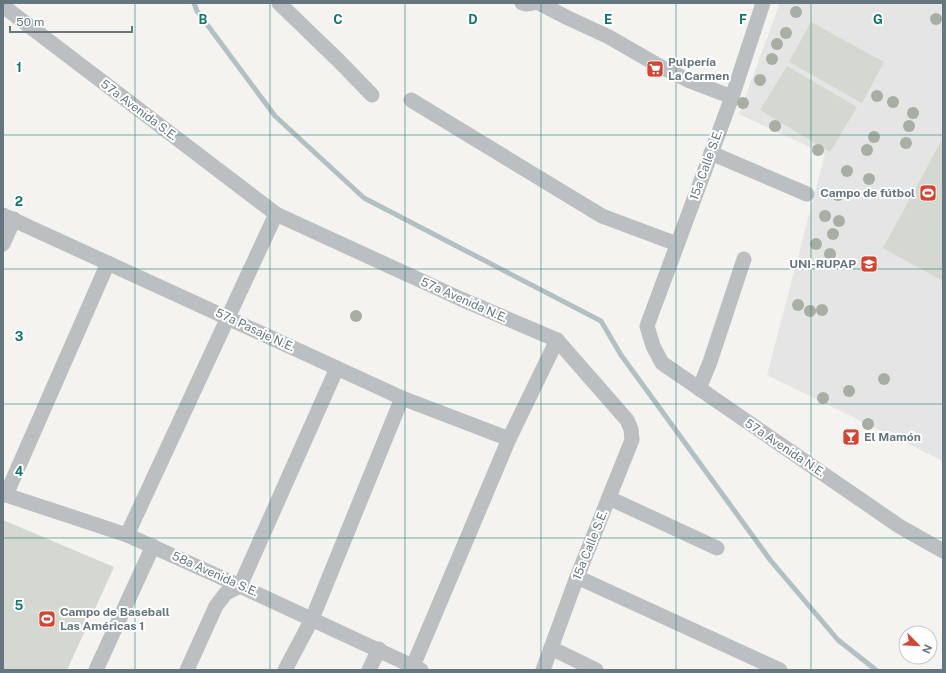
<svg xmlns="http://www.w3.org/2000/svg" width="946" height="673" font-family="'Public Sans',sans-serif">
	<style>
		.built { fill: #e4e5e4 }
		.green { fill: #d4d8d0 }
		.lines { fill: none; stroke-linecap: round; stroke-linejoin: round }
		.stream { stroke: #b3c0c3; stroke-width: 5 }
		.street { stroke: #bbbfc2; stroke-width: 15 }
		.tree { fill: #a8aea3 }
		.grid { fill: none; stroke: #0f766e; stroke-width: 1; stroke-opacity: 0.55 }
		.labels { text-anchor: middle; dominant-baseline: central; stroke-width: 4; stroke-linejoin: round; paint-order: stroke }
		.poi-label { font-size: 12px; font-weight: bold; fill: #66767f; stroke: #fff; text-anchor: start }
		.street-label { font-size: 12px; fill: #66767f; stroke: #fff }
		.grid-label { font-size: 13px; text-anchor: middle; font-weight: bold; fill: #0f766e; stroke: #fff; stroke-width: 4; stroke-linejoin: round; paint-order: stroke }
	</style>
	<rect width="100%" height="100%" fill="#f4f3f0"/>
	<polygon class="built" points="780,3 943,3 943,461 767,375 825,154 739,114"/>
	<g class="green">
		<polygon points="811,22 884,62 862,103 789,62"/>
		<polygon points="787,66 857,107 830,152 760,110"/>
		<polygon points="943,138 943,281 883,248"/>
		<polygon points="3,520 114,567 67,670 3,670"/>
	</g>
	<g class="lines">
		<polyline class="stream" points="194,3 197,11 275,116 364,198 601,321 621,355 771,561 838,640 876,670"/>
		<g class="street">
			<polyline points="279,3 339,61 372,95"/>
			<polyline points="522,3 526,4 533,3"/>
			<polyline points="539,3 568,18 609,37 661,67 690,81 732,97"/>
			<polyline points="763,3 732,97 647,326 653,346 662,363 899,526 943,551"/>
			<polyline points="3,6 276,214 461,299 557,340 627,420 631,429 632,440 577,577 543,670"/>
			<polyline points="411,100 602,216 677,244"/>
			<polyline points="711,153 807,194"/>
			<polyline points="3,215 402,398 509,439"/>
			<polyline points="3,244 14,219"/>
			<polyline points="699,389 710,362 744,259"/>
			<polyline points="3,494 127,535 240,586 421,670"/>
			<polyline points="6,495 108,263"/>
			<polyline points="609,498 717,548"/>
			<polyline points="127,535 276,214"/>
			<polyline points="577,577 780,670"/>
			<polyline points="551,648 596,670"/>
			<polyline points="413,666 509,439 557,340"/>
			<polyline points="96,670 153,546"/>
			<polyline points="187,670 216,606 226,593 240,586 337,368"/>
			<polyline points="285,670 312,619 402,398"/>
			<polyline points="369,670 379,649"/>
		</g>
	</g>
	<g class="tree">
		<circle cx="796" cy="12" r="6"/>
		<circle cx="936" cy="19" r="6"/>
		<circle cx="786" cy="33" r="6"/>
		<circle cx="777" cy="44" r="6"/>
		<circle cx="772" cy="59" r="6"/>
		<circle cx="760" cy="80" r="6"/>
		<circle cx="877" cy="96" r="6"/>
		<circle cx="893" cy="102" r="6"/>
		<circle cx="743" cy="103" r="6"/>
		<circle cx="913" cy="113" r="6"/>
		<circle cx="775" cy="126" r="6"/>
		<circle cx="909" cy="126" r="6"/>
		<circle cx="874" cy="137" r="6"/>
		<circle cx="906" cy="143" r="6"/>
		<circle cx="818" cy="150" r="6"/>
		<circle cx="867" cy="150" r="6"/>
		<circle cx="847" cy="171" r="6"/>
		<circle cx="869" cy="179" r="6"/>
		<circle cx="838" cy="195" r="6"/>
		<circle cx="825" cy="216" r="6"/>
		<circle cx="839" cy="221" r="6"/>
		<circle cx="833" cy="234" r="6"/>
		<circle cx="816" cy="244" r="6"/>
		<circle cx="830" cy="254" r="6"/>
		<circle cx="798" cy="305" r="6"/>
		<circle cx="822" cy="310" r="6"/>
		<circle cx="810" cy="311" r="6"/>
		<circle cx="356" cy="316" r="6"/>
		<circle cx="884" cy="379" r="6"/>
		<circle cx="849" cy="391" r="6"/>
		<circle cx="823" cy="398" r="6"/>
		<circle cx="868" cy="424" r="6"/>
	</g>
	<path class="grid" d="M 135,3 L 135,670M 270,3 L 270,670M 405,3 L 405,670M 541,3 L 541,670M 676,3 L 676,670M 811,3 L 811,670M 3,135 L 943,135M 3,269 L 943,269M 3,404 L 943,404M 3,538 L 943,538"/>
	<defs>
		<g id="supermarket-square" transform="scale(0.9)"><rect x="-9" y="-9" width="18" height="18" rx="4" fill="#d24532" stroke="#fff"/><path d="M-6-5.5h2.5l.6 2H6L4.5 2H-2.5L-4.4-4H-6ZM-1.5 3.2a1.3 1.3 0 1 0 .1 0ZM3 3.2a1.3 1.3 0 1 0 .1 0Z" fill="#fff"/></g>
		<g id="stadium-square" transform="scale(0.9)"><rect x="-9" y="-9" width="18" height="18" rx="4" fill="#d24532" stroke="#fff"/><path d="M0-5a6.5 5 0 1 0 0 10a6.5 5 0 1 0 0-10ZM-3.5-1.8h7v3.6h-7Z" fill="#fff"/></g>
		<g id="university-square" transform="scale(0.9)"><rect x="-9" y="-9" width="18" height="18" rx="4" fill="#d24532" stroke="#fff"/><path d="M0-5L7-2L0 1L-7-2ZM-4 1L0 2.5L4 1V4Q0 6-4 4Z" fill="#fff"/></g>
		<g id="bar-square" transform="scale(0.9)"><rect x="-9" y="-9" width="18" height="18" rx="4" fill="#d24532" stroke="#fff"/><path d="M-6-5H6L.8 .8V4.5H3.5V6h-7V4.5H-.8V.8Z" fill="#fff"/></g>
	</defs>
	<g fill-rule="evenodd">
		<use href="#supermarket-square" x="655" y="69"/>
		<use href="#stadium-square" x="928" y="193"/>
		<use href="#university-square" x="869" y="264"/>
		<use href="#bar-square" x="851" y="437"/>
		<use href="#stadium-square" x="47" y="619"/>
	</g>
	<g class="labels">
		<g class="poi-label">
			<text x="668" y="62">Pulpería<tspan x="668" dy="14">La Carmen</tspan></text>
			<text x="915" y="193" text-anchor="end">Campo de fútbol</text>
			<text x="856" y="264" text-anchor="end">UNI-RUPAP</text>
			<text x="864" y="437">El Mamón</text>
			<text x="60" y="612">Campo de Baseball<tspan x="60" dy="14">Las Américas 1</tspan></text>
		</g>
		<g class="street-label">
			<text transform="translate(139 110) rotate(37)">57a Avenida S.E.</text>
			<text transform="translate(706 165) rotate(-70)">15a Calle S.E.</text>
			<text transform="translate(464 300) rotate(24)">57a Avenida N.E.</text>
			<text transform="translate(255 330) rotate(25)">57a Pasaje N.E.</text>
			<text transform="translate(785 448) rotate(34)">57a Avenida N.E.</text>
			<text transform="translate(590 545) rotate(-68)">15a Calle S.E.</text>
			<text transform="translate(215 574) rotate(24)">58a Avenida S.E.</text>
		</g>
	</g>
	<g class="grid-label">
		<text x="203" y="24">B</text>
		<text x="338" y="24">C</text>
		<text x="473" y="24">D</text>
		<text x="608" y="24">E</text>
		<text x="743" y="24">F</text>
		<text x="878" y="24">G</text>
		<text x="19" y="72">1</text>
		<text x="19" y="206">2</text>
		<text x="19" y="341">3</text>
		<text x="19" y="476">4</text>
		<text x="19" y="610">5</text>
	</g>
	<rect width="946" height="673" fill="none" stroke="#66767f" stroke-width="8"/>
	<g transform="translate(918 645) rotate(114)"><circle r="19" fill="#ffffff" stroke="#c2c8cc"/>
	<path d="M0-3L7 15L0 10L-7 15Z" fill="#d24532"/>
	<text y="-6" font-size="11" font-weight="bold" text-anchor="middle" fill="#66767f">N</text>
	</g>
	<path d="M10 26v6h122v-6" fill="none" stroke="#66767f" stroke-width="2"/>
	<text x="16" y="26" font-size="12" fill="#66767f" stroke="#ffffff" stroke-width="3" paint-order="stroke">50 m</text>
</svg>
